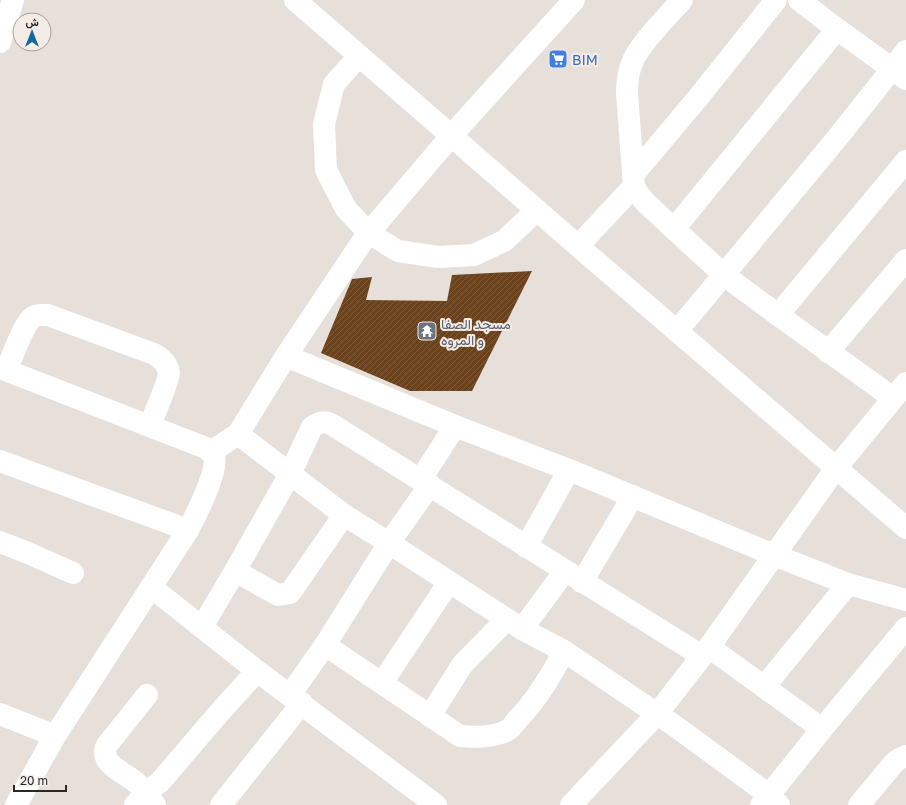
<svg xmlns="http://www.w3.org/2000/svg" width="906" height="805" font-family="'Golos Text',Vazirmatn,sans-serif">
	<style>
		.building { fill: url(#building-hatch) }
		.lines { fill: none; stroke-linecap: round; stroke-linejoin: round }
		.minor { stroke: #fff; stroke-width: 22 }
		.major { stroke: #fff; stroke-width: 22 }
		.labels { text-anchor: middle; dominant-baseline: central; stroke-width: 4; stroke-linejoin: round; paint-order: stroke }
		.shop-label { font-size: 14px; fill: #366cbe; stroke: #f4ece6; text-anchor: start }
		.worship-label { font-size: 14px; fill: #5b616d; stroke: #f4ece6; text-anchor: start }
	</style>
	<defs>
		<pattern id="building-hatch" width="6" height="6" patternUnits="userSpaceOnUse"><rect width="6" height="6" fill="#6c421d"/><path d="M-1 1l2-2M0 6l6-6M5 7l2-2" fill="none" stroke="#7d5b3d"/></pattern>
	</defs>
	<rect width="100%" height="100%" fill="#e7dfd9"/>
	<polygon class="building" points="532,271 472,391 410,391 321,353 352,279 372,277 366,300 447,301 452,275"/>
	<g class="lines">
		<g class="minor">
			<polyline points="295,0 578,246 906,528"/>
			<path d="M 682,0 C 668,16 639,44 632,63 C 628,73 627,82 627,93 L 634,186 L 639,195 L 647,204 L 724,275 L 778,315 L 893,398"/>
			<polyline points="799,0 837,29 906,79"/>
			<polyline points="359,56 334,84 324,124 326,170 346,209 369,233 398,251 438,257 474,255 504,241 537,210"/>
			<polyline points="633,175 697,99 776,0"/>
			<polyline points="674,229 837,29"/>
			<polyline points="578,246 634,186"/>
			<polyline points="778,315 906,161"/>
			<polyline points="677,331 838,137 906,51"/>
			<polyline points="828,352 906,260"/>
			<polyline points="286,356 455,426 569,470 774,555 848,584 906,600"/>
			<path d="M 0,368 L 206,448 C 209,451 213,453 214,457 C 219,470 195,517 188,530 L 55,736 L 16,805"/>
			<path d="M 6,370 C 12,359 23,324 33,317 C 37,314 43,315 48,315 L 154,354 C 161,358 168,364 169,373 C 169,380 153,417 150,426"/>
			<polyline points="238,434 344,515 389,543 430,485"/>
			<polyline points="211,452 238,434 286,356 366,236 451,136 574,0"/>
			<polyline points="0,461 188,530"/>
			<polyline points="421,479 455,426"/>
			<polyline points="0,542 28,553 73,573"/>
			<polyline points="526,547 569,470"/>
			<polyline points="235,571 278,595 290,593 344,515"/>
			<polyline points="582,582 633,496"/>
			<polyline points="151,587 257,671 436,805"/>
			<path d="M 202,627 L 235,571 L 290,474 L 312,427 C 319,422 323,421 331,424 L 702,656"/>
			<polyline points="522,629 565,571"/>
			<path d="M 325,645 L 460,736 C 475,737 493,738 508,730 C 512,728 515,722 518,719 C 538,698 551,676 564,651"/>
			<polyline points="709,647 822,729 761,805"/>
			<polyline points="382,683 449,582"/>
			<polyline points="764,687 848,584"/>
			<path d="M 147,695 L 107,745 C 97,765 128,773 139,785 C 145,791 149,799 155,805"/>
			<polyline points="290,695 325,645 389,543 522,629 564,651 675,726 769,795 779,805"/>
			<polyline points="0,714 55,736"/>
			<polyline points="430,716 462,665 507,619"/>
			<polyline points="822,729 906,628"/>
			<polyline points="135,805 145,794 160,782 219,713 257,671"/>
			<polyline points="221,805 302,703"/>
			<polyline points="571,805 657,714 709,647 836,468 906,383"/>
			<polyline points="859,805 894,763 899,759 906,756"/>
		</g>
		<polyline class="major" points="0,42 13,0"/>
	</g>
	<defs>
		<g id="supermarket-square" transform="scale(1)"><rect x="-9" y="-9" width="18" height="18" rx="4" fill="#3f7fe0" stroke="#f4ece6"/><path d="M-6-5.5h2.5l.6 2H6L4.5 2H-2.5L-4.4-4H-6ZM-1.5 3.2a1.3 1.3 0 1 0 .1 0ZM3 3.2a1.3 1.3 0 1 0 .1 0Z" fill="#fff"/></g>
		<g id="temple-square" transform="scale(1)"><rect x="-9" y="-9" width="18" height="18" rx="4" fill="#6b7280" stroke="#f4ece6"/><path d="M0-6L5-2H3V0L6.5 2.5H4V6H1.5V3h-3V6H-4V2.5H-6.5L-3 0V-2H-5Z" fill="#fff"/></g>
	</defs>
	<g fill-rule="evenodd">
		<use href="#supermarket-square" x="558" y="59"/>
		<use href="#temple-square" x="427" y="331"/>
	</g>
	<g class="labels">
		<g class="shop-label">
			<text x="572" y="59">BIM</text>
		</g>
		<g class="worship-label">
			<text x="441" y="323">مسجد الصفا<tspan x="441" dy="16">و المروه</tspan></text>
		</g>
	</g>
	<g transform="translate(32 32)"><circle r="19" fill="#f4ece6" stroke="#a39d99"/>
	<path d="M0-3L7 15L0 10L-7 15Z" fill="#126a9a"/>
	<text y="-6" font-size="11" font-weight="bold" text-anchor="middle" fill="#2a2725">ش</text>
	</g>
	<path d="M14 785v6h52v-6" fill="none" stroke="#2a2725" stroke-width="2"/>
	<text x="20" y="785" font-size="12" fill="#2a2725" stroke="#f4ece6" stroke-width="3" paint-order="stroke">20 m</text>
</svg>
